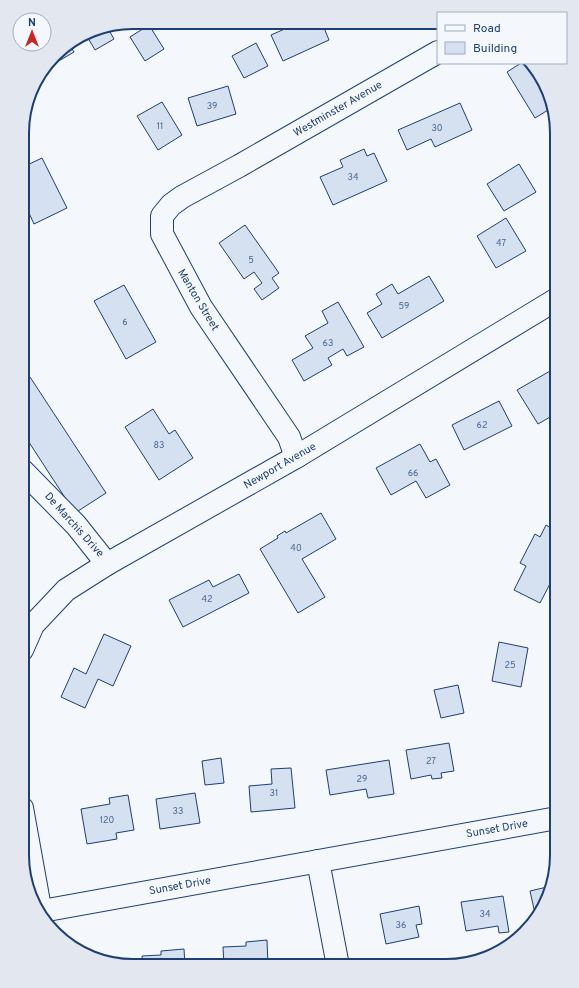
<svg xmlns="http://www.w3.org/2000/svg" width="579" height="988" font-family="Overpass,sans-serif">
	<style>
		.building { fill: #d5e0f0; stroke: #1d3f73 }
		.lines { fill: none; stroke-linecap: round; stroke-linejoin: round }
		.minor-casing { stroke: #1d3f73; stroke-width: 24 }
		.minor { stroke: #f4f7fb; stroke-width: 22 }
		.labels { text-anchor: middle; dominant-baseline: central; stroke-width: 3; stroke-linejoin: round; paint-order: stroke }
		.number-label { font-size: 9px; fill: #4b6792 }
		.street-label { font-size: 11px; fill: #1d3f73; stroke: #f4f7fb }
		.rim { fill: none; stroke: #1d3f73; stroke-width: 2 }
	</style>
	<rect width="100%" height="100%" fill="#f4f7fb"/>
	<g class="building">
		<polygon points="296,23 322,23 329,40 283,61 271,35 296,24"/>
		<polygon points="149,25 164,49 145,61 130,37"/>
		<polygon points="107,27 114,39 95,50 88,38 71,47 74,52 57,62 54,57 60,50 91,30"/>
		<polygon points="256,43 268,66 244,78 232,56"/>
		<polygon points="521,63 528,63 551,97 553,107 535,118 507,72"/>
		<polygon points="228,86 236,114 197,126 188,98"/>
		<polygon points="162,102 182,135 158,150 137,116"/>
		<polygon points="460,103 472,130 435,147 431,139 407,150 398,130"/>
		<polygon points="364,149 367,156 374,153 387,181 333,205 320,177 343,167 340,160"/>
		<polygon points="42,158 67,208 34,224 23,200 23,167"/>
		<polygon points="519,164 536,192 504,211 487,184"/>
		<polygon points="506,218 526,251 496,268 477,236"/>
		<polygon points="245,225 279,273 272,278 279,288 262,300 254,289 262,283 254,272 244,279 219,243"/>
		<polygon points="429,276 444,301 382,338 367,313 382,304 376,294 392,284 398,294"/>
		<polygon points="124,285 156,342 126,359 94,301"/>
		<polygon points="338,302 364,347 347,356 343,349 328,358 332,365 304,381 292,360 313,348 305,336 328,323 322,311"/>
		<polygon points="557,367 557,413 538,424 517,390"/>
		<polygon points="30,377 106,493 75,513 23,433 23,382"/>
		<polygon points="499,401 512,426 464,450 452,425"/>
		<polygon points="153,409 169,434 175,430 193,458 159,480 125,427"/>
		<polygon points="420,444 430,462 436,459 450,485 426,498 416,481 391,495 376,468"/>
		<polygon points="321,513 336,539 302,559 325,597 298,613 260,549 278,538 277,536 285,531 286,533"/>
		<polygon points="557,523 557,583 552,580 540,603 514,590 526,566 520,563 535,534 540,537 546,525 553,529"/>
		<polygon points="239,574 249,593 183,627 169,600 209,580 213,587"/>
		<polygon points="104,634 131,646 113,686 98,679 85,708 61,697 74,668 86,674"/>
		<polygon points="499,642 528,648 521,687 492,681"/>
		<polygon points="458,685 464,713 441,718 434,690"/>
		<polygon points="449,743 454,771 441,773 442,778 432,779 431,775 411,779 406,750"/>
		<polygon points="221,758 224,783 205,785 202,761"/>
		<polygon points="389,760 394,794 368,798 366,789 330,795 326,770"/>
		<polygon points="291,768 295,808 251,812 249,786 272,784 271,769"/>
		<polygon points="195,793 200,823 160,829 156,799"/>
		<polygon points="128,795 134,830 116,833 117,839 87,844 81,809 110,804 109,798"/>
		<polygon points="547,887 536,918 530,891"/>
		<polygon points="503,896 509,932 499,933 498,926 466,931 461,902"/>
		<polygon points="419,906 422,924 416,925 419,937 386,944 380,914"/>
		<polygon points="267,940 268,965 224,965 223,947 246,946 246,942"/>
		<polygon points="184,949 185,965 143,965 142,956 161,955 161,951"/>
	</g>
	<g class="lines">
		<g class="minor-casing">
			<g id="minor">
				<polyline points="296,457 289,437 201,307 162,234 162,216 171,205 182,197 239,166 438,52"/>
				<polyline points="22,470 76,525 107,564"/>
				<polyline points="22,650 33,625 66,590 107,564 296,457 557,299"/>
				<polyline points="22,808 40,908"/>
				<polyline points="318,861 338,966"/>
				<polyline points="42,911 557,818"/>
			</g>
		</g>
		<use href="#minor" class="minor"/>
	</g>
	<g class="labels">
		<g class="number-label">
			<text x="212" y="106">39</text>
			<text x="160" y="126">11</text>
			<text x="437" y="128">30</text>
			<text x="353" y="177">34</text>
			<text x="501" y="243">47</text>
			<text x="251" y="260">5</text>
			<text x="404" y="306">59</text>
			<text x="125" y="322">6</text>
			<text x="328" y="343">63</text>
			<text x="482" y="425">62</text>
			<text x="159" y="445">83</text>
			<text x="413" y="473">66</text>
			<text x="296" y="548">40</text>
			<text x="207" y="599">42</text>
			<text x="510" y="665">25</text>
			<text x="431" y="761">27</text>
			<text x="362" y="779">29</text>
			<text x="274" y="793">31</text>
			<text x="178" y="811">33</text>
			<text x="107" y="820">120</text>
			<text x="485" y="914">34</text>
			<text x="401" y="925">36</text>
		</g>
		<g class="street-label">
			<text transform="translate(338 109) rotate(-30)">Westminster Avenue</text>
			<text transform="translate(198 300) rotate(59)">Manton Street</text>
			<text transform="translate(280 466) rotate(-30)">Newport Avenue</text>
			<text transform="translate(74 525) rotate(48)">De Marchis Drive</text>
			<text transform="translate(497 829) rotate(-10)">Sunset Drive</text>
			<text transform="translate(180 886) rotate(-10)">Sunset Drive</text>
		</g>
	</g>
	<path d="M0 0H579V988H0ZM133 29H446A104 104 0 0 1 550 133V855A104 104 0 0 1 446 959H133A104 104 0 0 1 29 855V133A104 104 0 0 1 133 29Z" fill="#e3e8f0" fill-rule="evenodd"/>
	<path class="rim" d="M133 29H446A104 104 0 0 1 550 133V855A104 104 0 0 1 446 959H133A104 104 0 0 1 29 855V133A104 104 0 0 1 133 29Z"/>
	<rect x="437" y="12" width="130" height="52" fill="#f4f7fb" stroke="#9eadc5"/>
	<rect x="445" y="25" width="20" height="6" fill="#f4f7fb" stroke="#9eadc5"/>
	<text x="473" y="32" font-size="12" fill="#1d3f73">Road</text>
	<rect x="445" y="42" width="20" height="12" fill="#d5e0f0" stroke="#9eadc5"/>
	<text x="473" y="52" font-size="12" fill="#1d3f73">Building</text>
	<g transform="translate(32 32)"><circle r="19" fill="#f4f7fb" stroke="#9eadc5"/>
	<path d="M0-3L7 15L0 10L-7 15Z" fill="#c62828"/>
	<text y="-6" font-size="11" font-weight="bold" text-anchor="middle" fill="#1d3f73">N</text>
	</g>
</svg>
